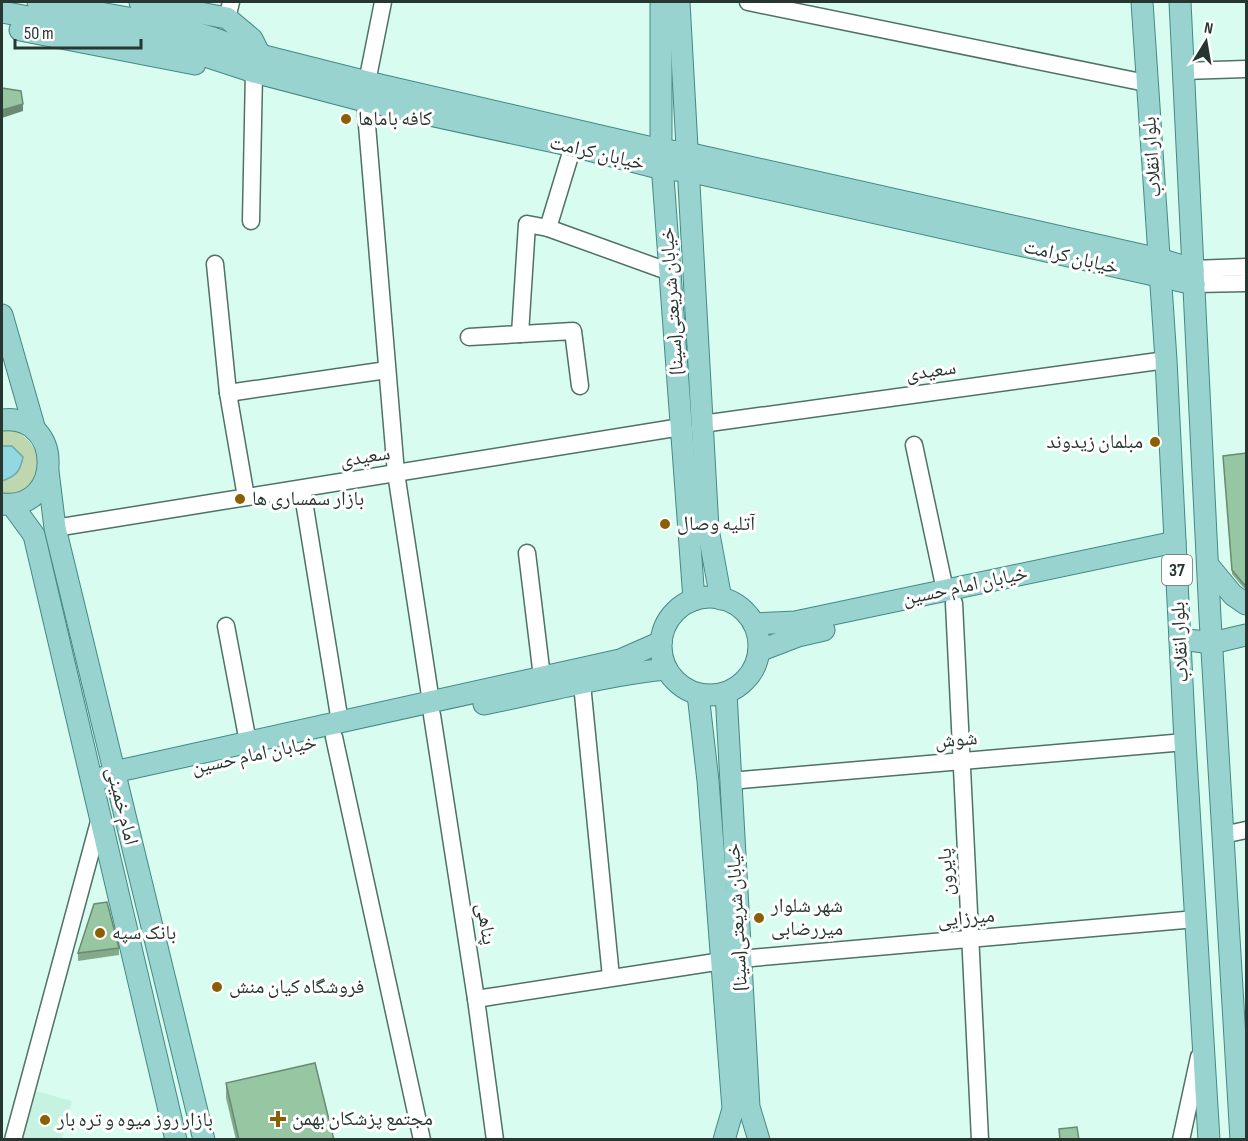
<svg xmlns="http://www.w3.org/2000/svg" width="1248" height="1141" font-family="'Sofia Sans Condensed','Noto Naskh Arabic',sans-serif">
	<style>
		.built { fill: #c6f2e1 }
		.green { fill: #bfd7af }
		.water { fill: #92d8e2; stroke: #72a7ad; stroke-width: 1.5 }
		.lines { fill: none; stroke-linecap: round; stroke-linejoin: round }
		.minor-casing { stroke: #507165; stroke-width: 19 }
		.major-casing { stroke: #458984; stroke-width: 23 }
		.minor { stroke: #fff; stroke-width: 16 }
		.major { stroke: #99d3d0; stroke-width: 21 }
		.wall { fill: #82aa8b }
		.shaded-wall { fill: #6a8b71 }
		.building { fill: #97c6a2; stroke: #6a8b71; stroke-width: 1.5 }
		.poi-dot { fill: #8c5f04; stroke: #fff; stroke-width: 2 }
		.labels { text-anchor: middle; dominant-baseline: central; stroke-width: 6; stroke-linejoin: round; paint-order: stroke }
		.shield { fill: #fff; stroke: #68726f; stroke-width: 1.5 }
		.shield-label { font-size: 18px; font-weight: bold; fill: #283631 }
		.poi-label { font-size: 20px; fill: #283631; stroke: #fff; text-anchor: start }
		.street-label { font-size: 20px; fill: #283631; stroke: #fff }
	</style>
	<rect width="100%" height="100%" fill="#d8fcef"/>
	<polygon class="built" points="32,1090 72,1101 62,1139 18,1140"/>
	<path class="green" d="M 14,430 C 43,446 44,468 24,492 L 2,496 L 2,431 Z"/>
	<path class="water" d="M 2,446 L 12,446 L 23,457 C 20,472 16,476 2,481 Z"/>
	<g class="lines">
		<g class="minor-casing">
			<g id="minor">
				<polyline points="748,2 1146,83"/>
				<polyline points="227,18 231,2"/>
				<polyline points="1183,71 1246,69"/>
				<polyline points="367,82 383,2"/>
				<polyline points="365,101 396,473 431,702"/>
				<polyline points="251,221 254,72"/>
				<polyline points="548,228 573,146"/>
				<polyline points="215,264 228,393 246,497"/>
				<polyline points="1193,269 1246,267"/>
				<polyline points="1194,284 1246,283"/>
				<polyline points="520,334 527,224 548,228 670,272"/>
				<polyline points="469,337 573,331 580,386"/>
				<polyline points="228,393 387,370"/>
				<polyline points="702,424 1166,360"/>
				<polyline points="914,445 945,590"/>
				<polyline points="302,489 340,722"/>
				<polyline points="55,528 681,427"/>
				<polyline points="527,553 542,677"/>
				<polyline points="954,603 980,1140"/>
				<polyline points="226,626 248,742"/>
				<polyline points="582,684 611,977"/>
				<polyline points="432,715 476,999 495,1140"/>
				<polyline points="334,737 422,1140"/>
				<polyline points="730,781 1185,742"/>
				<polyline points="1223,835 1246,830"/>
				<polyline points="740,959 1196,919"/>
				<polyline points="476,999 722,961"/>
				<polyline points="13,1140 100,818"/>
				<polyline points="1181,1140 1199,1057"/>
			</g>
		</g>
		<g class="major-casing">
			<g id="major">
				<polyline points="38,2 173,26 213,38 260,55 367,82 661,150 687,153 1159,259 1193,269"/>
				<polyline points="140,2 227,18 252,39 260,55"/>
				<polyline points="661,2 661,150 694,600"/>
				<polyline points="679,2 708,529 721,599"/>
				<polyline points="1142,2 1166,360 1185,742 1209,1140"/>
				<polyline points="1180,2 1210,617 1241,1140"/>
				<polyline points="2,12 166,43 254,72 365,101 573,146 663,169 688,171 1194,284"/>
				<polyline points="20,30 195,64"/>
				<polyline points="2,315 35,430"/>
				<path d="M 2,420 C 63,413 64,511 2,504"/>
				<polyline points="48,471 55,528 204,1140"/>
				<polyline points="12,505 34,535 176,1140"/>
				<polyline points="1208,565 1233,595 1246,604"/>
				<circle cx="710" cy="646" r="49"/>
				<polyline points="754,624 795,622 1175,542"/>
				<polyline points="1180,639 1212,643 1246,635"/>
				<polyline points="759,651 798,636 824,630"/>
				<polyline points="726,693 749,1107 759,1140"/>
				<polyline points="698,694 708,781 733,1109 724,1140"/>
				<path d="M 484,704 C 545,692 605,675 666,669"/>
				<polyline points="103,778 114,772 620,660 661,642"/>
			</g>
		</g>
		<use href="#minor" class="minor"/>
		<use href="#major" class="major"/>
	</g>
	<g class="wall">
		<polygon points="1246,453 1246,590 1242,586 1232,574 1223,456"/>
		<polygon points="119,948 119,955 78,961 78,953"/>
		<polygon points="226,1083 334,1140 236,1140 226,1098"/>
	</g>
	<polygon class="shaded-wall" points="23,104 23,111 2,118 2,110"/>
	<g class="building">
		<polygon points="2,88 21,91 23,104 2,110"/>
		<polygon points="1246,453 1246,586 1242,582 1232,570 1223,456"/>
		<polygon points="107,902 119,948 78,953 94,904"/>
		<polygon points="315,1063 334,1140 239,1140 226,1083"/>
		<polygon points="1077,1127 1079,1140 1060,1140 1059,1129"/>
	</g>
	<g class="poi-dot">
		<circle cx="346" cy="119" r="6"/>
		<circle cx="1155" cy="442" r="6"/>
		<circle cx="240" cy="499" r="6"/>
		<circle cx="665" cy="524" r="6"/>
		<circle cx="759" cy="918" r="6"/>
		<circle cx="100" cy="933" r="6"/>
		<circle cx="217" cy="987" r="6"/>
		<path d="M275 1110h6v6h6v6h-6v6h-6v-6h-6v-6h6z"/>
		<circle cx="45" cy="1120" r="6"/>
	</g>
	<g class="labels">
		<rect class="shield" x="1162" y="555" width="30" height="30" rx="4.5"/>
		<g class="shield-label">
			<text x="1177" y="570">37</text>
		</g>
		<g class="poi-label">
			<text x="358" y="119">کافه باماها</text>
			<text x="1143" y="442" text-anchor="end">مبلمان زیدوند</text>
			<text x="252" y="499">بازار سمساری ها</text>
			<text x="677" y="524">آتلیه وصال</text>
			<text x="771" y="906">شهر شلوار<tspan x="771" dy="23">میررضابی</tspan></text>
			<text x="112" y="933">بانک سپه</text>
			<text x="229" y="987">فروشگاه کیان منش</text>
			<text x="292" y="1119">مجتمع پزشکان بهمن</text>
			<text x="57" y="1120">بازار روز میوه و تره بار</text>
		</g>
		<g class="street-label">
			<text transform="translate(597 153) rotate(13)">خیابان کرامت</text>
			<text transform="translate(1152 157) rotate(-94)">بلوار انقلاب</text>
			<text transform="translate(1071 257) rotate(13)">خیابان کرامت</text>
			<text transform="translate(672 301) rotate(-94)">خیابان شریعتی(سینا)</text>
			<text transform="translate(931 371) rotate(-8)">سعیدی</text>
			<text transform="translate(365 457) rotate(-9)">سعیدی</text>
			<text transform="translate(965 586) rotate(-12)">خیابان امام حسین</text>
			<text transform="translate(1180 642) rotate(-93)">بلوار انقلاب</text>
			<text transform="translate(956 740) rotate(-5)">شوش</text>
			<text transform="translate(254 755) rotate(-12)">خیابان امام حسین</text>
			<text transform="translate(122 806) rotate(76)">امام خمینی</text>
			<text transform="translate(946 872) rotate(-93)">پایرون</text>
			<text transform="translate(737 917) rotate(-93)">خیابان شریعتی(سینا)</text>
			<text transform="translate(966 918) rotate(-5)">میرزایی</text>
			<text transform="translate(486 924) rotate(81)">پناهی</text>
		</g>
	</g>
	<rect width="1248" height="1141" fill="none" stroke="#283631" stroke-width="6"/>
	<g transform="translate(1206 42) rotate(11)" stroke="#ffffff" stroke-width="4.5" paint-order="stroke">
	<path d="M0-4.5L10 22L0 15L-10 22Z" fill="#283631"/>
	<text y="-9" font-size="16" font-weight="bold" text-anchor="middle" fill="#283631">N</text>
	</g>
	<path d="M15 39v9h126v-9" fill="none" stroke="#283631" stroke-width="3"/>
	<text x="24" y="39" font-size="18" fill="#283631" stroke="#ffffff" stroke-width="4.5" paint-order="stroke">50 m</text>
</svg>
